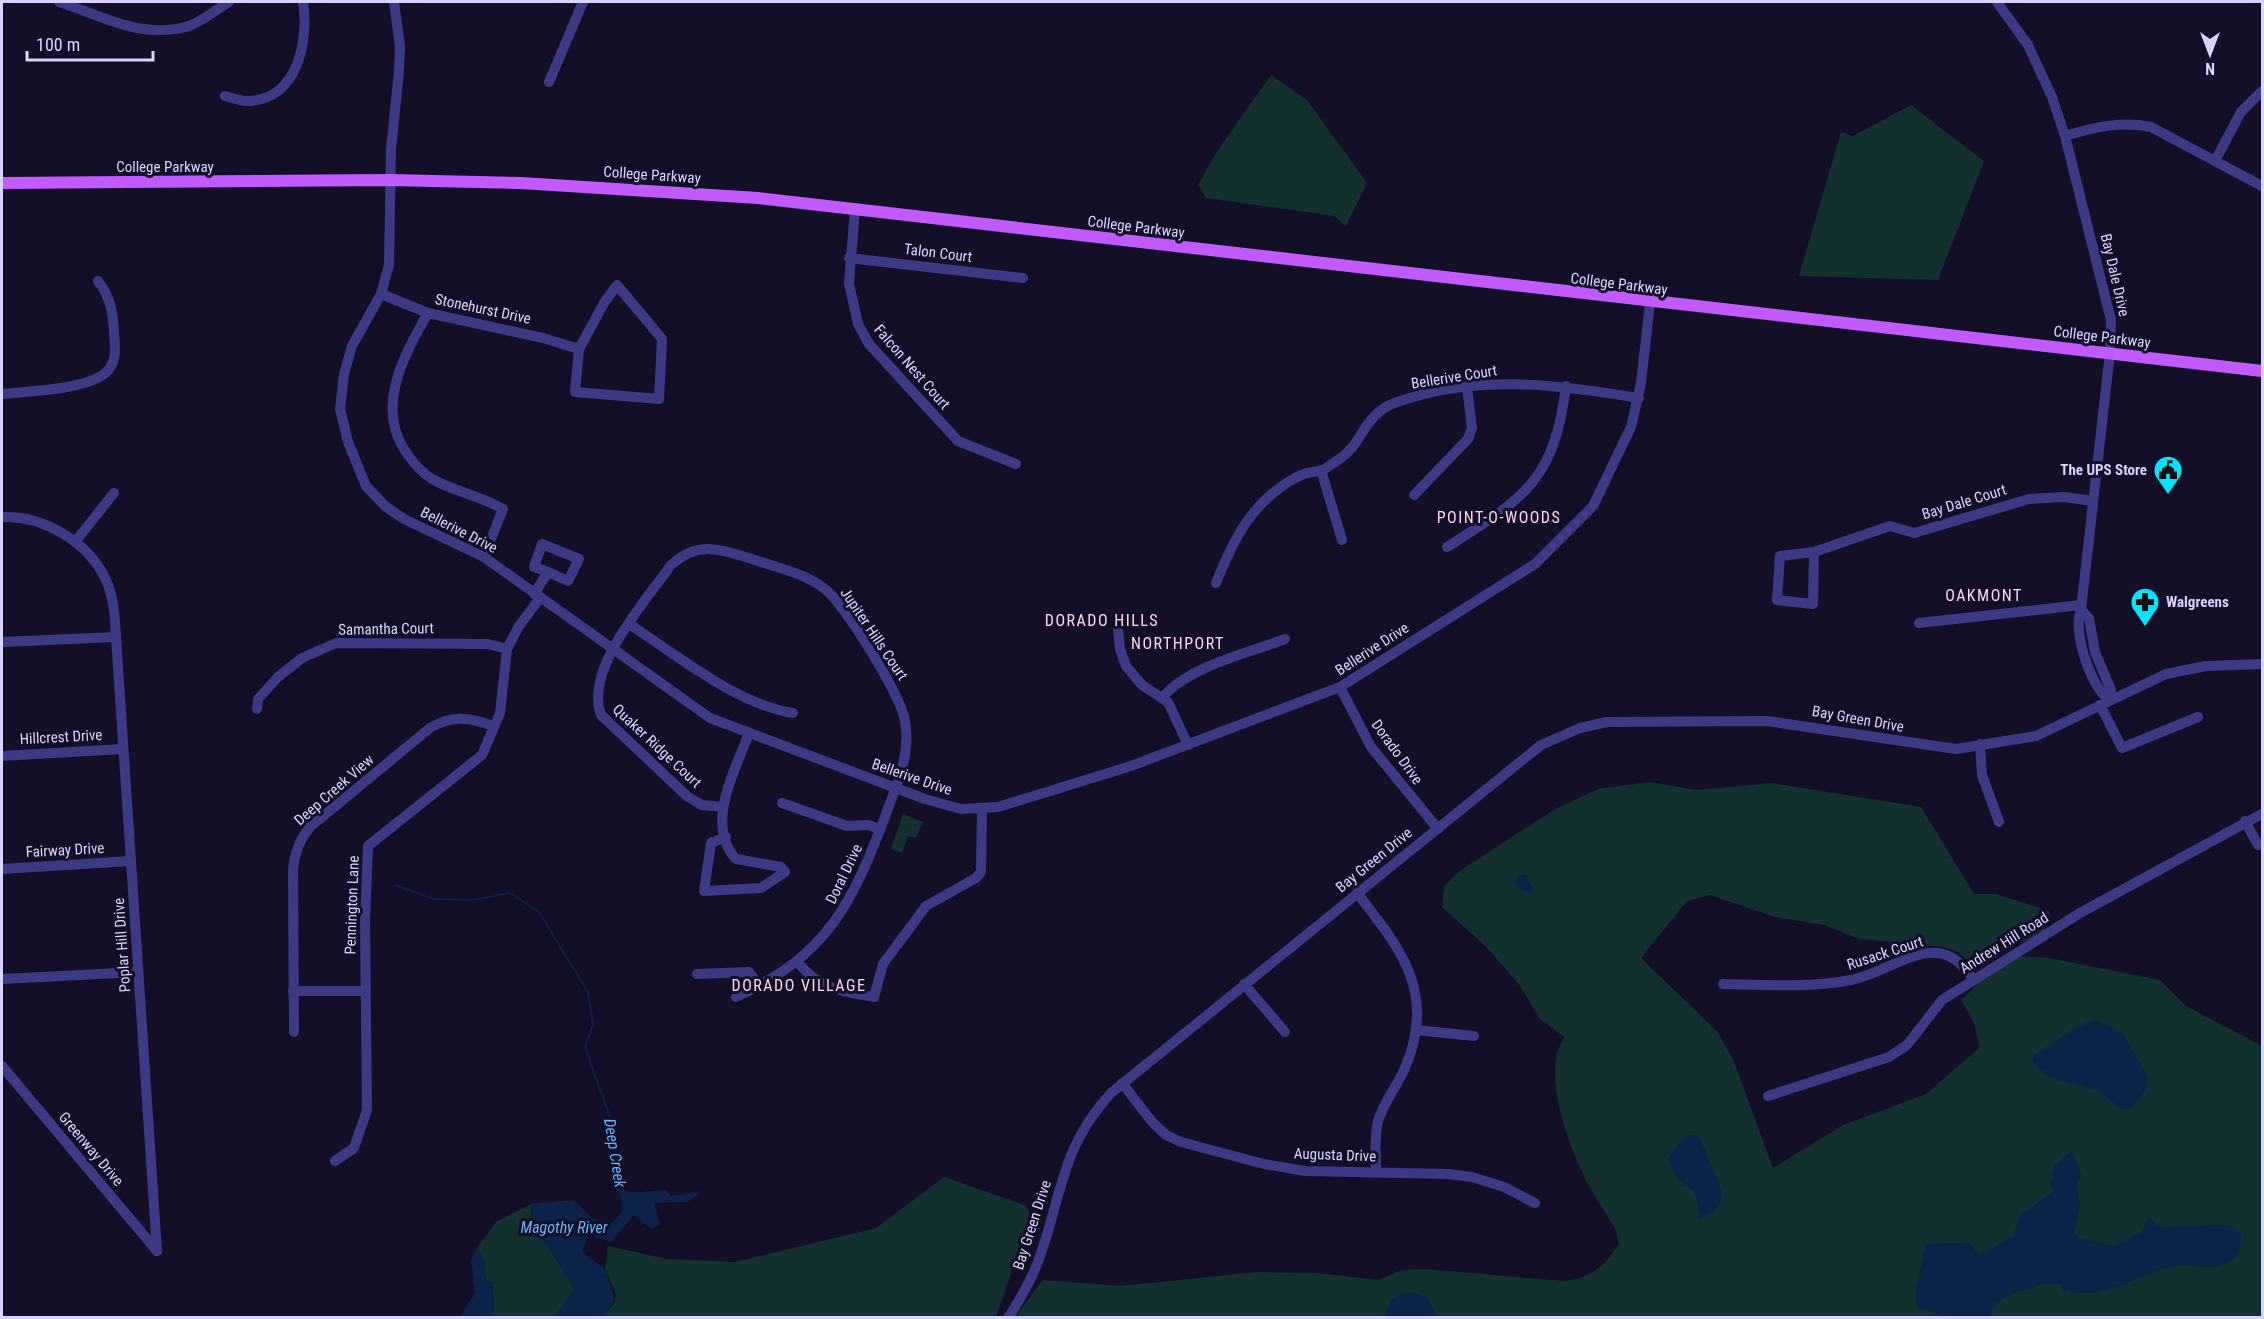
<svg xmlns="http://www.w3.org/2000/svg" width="2264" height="1319" font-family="'Roboto Condensed',sans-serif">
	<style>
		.green { fill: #12302f }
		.water { fill: #0c2248 }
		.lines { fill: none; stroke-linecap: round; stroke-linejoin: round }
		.stream { stroke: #0c2248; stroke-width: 2 }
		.minor { stroke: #3d3a85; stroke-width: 10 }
		.major { stroke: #c25bff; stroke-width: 12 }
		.labels { text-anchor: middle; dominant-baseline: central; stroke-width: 6; stroke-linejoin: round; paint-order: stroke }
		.street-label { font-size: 15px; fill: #d9d4ff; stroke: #130f26 }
		.poi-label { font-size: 15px; font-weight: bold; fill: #d9d4ff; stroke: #130f26; text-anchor: end }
		.neighbourhood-label { font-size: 16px; letter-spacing: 1.5px; fill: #ffd6f0; stroke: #130f26 }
		.water-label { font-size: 16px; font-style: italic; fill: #62b6ff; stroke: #130f26 }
	</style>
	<rect width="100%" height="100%" fill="#130f26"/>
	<g class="green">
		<polygon points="1271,75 1307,100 1367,183 1346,226 1334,216 1206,198 1198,185 1215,154"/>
		<polygon points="1911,105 1984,161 1938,280 1799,276 1841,132 1853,136"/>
		<path d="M 1650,782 L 1696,790 L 1772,783 L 1921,807 L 1974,894 L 1996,894 L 2049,911 L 2051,920 L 2043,932 L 2030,940 L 2013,944 L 1985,965 L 1973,965 L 1958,952 L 1943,947 L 1859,939 L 1824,925 L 1775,917 L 1710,895 L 1687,901 L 1641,958 L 1717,1031 L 1733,1059 L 1773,1168 L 1843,1125 L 1926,1094 L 1979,1048 L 1974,1023 L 1961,1000 L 2008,955 L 2049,958 L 2160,980 L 2186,1006 L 2262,1046 L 2262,1317 L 1014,1318 L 1043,1280 L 1121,1286 L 1257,1272 L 1317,1273 L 1378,1280 L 1402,1270 L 1426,1269 L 1564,1281 C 1590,1278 1606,1266 1619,1243 C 1616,1224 1604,1212 1594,1195 C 1574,1160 1550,1100 1556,1059 C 1556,1052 1561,1044 1564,1037 L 1540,1019 L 1518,983 L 1485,946 L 1442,907 L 1444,886 L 1458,872 L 1555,809 L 1598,789 Z"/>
		<polygon points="903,814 923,822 916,838 908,836 902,853 891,849"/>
		<polygon points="944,1177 1025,1205 1031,1216 996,1317 602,1318 615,1302 616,1294 605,1269 608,1246 667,1259 735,1262 876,1228"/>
		<polygon points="531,1204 532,1222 569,1279 574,1291 555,1317 491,1317 494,1308 492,1281 486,1281 483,1258 477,1247 497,1221"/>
	</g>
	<g class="water">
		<polygon points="1518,875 1525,875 1533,888 1531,892 1519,889 1515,882"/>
		<path d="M 2096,1020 L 2123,1033 L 2147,1076 L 2146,1089 L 2132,1108 C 2119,1112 2110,1099 2100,1092 C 2084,1083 2066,1085 2050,1077 C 2043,1073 2038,1066 2032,1061 L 2034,1055 C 2054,1044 2072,1026 2096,1020 Z"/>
		<path d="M 1687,1135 L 1696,1135 L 1700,1139 C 1704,1146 1706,1154 1709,1161 C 1721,1185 1733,1206 1700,1219 L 1695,1192 L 1677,1178 L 1668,1160 L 1674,1149 Z"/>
		<path d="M 2073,1152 L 2081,1174 L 2077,1184 L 2080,1206 L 2074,1232 L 2078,1238 L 2115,1246 L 2141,1232 L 2149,1217 L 2159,1227 L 2227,1225 L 2241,1232 L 2239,1253 C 2221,1276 2197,1262 2174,1266 C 2142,1272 2104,1302 2068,1290 L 2065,1292 L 2060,1284 L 2043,1283 C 2026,1294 1995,1291 1990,1317 L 1940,1317 L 1937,1314 L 1917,1307 L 1916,1288 L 1926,1244 L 1970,1243 L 1979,1256 L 2014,1236 L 2019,1217 L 2054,1191 L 2051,1185 L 2055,1166 L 2069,1153 Z"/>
		<path d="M 618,1188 C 637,1196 646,1190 666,1190 L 671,1196 L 703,1191 L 687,1202 L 654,1203 L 660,1224 L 651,1229 L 634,1215 L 611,1242 L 589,1235 L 582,1252 L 605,1269 L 615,1300 L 604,1317 L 555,1317 L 574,1291 L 569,1279 L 532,1222 L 531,1204 L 574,1200 L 592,1218 L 609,1224 C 625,1215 624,1205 618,1188 Z"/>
		<polygon points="477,1247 483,1258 486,1281 492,1281 494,1308 491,1317 460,1317 475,1293 471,1260"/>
		<polygon points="1411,1292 1427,1297 1437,1317 1385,1317 1391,1299"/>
	</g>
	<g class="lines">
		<polyline class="stream" points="395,885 434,899 473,900 510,893 539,912 588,992 593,1024 585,1047 611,1120 619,1190"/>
		<g class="minor">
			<path d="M 59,2 C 103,16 141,40 189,26 C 203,21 217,9 229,2"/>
			<polyline points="394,2 400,47 399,71 391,149 389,265 381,294 352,346 344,374 340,409 348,442 366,486 385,506 404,519 484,557 710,718 925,799 961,809 998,807 1131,766 1340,687 1535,564 1593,506 1631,427 1641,383 1650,303"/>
			<path d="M 1997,2 L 2028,45 L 2052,97 L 2065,136 L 2111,320 L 2110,352 L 2081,610 C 2072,631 2091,689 2110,700"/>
			<polyline points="549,82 583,2"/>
			<path d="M 225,96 C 232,98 240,101 247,101 C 298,101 309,40 303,2"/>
			<path d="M 2065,136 C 2095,127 2120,121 2151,127 L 2262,186"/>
			<polyline points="2216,159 2241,112 2262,91"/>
			<polyline points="855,209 849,284 858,324 869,344 958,441 1016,464"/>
			<polyline points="849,258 1023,278"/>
			<polygon points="617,285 662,339 659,399 575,392 579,349 604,303"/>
			<polyline points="381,294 428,313 543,338 579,349"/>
			<path d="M 428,313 C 403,357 374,409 408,455 C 415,465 423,474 434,480 C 456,492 481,496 503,509 L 484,557"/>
			<path d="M 2,394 C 27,391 94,390 109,369 C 117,359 115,346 114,333 C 113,313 111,298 98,281"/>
			<polyline points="1321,470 1342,540"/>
			<polyline points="1414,495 1468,439 1472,428 1467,387"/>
			<path d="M 2,517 C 42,515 87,541 105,578 C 114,596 115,617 116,637 L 157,1251"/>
			<polyline points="75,542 114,493"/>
			<path d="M 1447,547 C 1524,498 1554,482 1566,386"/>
			<polyline points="1814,552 1813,604 1777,600 1780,556 1814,552 1890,526 1914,533 2029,499 2064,497 2093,501"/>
			<path d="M 1216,583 C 1234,538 1253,500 1297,477 C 1310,470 1314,473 1323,470 C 1328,467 1333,463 1338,460 C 1360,446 1361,426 1379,412 C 1389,403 1404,400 1417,396 C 1490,375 1565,386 1639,398"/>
			<polyline points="534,594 548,572 568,581 579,559 542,544 534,567 548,572"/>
			<polyline points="2081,610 2089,618 2095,652 2111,690 2110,700"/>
			<polyline points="1919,623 2081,605"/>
			<path d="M 629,624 C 677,655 736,704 793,713"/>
			<polyline points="1118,628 1120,649 1126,666 1142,685 1168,702 1188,745"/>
			<polyline points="2,642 116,637"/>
			<polyline points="1340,687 1371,747 1438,829"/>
			<path d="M 1162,698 C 1187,667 1248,653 1285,639"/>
			<polyline points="2100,705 2122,748 2198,717"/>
			<polyline points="257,709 258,699 278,677 302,658 336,643 488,644 507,649"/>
			<polyline points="1980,744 1982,775 1999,822"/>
			<polyline points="2,756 123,749"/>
			<polyline points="782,803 847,826 868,825 880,829"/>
			<path d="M 723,807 L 702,805 L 688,797 L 601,715 C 584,669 645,602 671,565 C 699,539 722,550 755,560 C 778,568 807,574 826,590 C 846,606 901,696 905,721 C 911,754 897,784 886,814 C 852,904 828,955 736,997"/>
			<polyline points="2245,821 2258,845 2262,843"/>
			<path d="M 726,837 L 711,843 L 704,891 L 761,888 L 785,872 L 781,867 L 736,859 C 704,824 736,769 749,733"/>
			<polyline points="2,869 131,861"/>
			<path d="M 1357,893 C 1401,949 1437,993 1405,1068 C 1397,1086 1384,1102 1378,1121 C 1374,1137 1376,1156 1376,1172"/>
			<path d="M 797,961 C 818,989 841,991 874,997 L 883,964 L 926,906 L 976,878 L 981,872 L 982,809"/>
			<polyline points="697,974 749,972 759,986"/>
			<polyline points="2,979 138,972"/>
			<polyline points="1244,984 1285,1032"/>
			<path d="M 1723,984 C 1766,985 1809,988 1851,980 C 1878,975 1912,950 1938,953 C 1955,955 1964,967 1974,980"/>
			<polyline points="293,991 365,991"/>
			<polyline points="1416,1030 1474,1036"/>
			<path d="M 294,1032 L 293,871 C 294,853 299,840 310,827 L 430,728 C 452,715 469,717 493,726"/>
			<polyline points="2,1066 157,1251"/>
			<polyline points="1122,1083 1153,1123 1166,1135 1181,1142 1264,1164 1305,1171 1448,1174 1472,1177 1504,1187 1535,1203"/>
			<polyline points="1768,1096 1889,1057 1907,1045 1942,1000 1974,980 2080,913 2262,814"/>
			<polyline points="335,1161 354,1148 367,1110 365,922 368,846 482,755 500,713 507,649 519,626 540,598"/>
			<path d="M 1008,1318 C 1021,1298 1033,1278 1040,1256 C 1063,1191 1061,1148 1111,1093 L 1541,745 L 1580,728 L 1607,722 L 1767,721 L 1956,749 L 2036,736 L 2166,674 L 2206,666 L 2262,664"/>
		</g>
		<polyline class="major" points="2,183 390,180 521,183 758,198 2262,371"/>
	</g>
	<defs>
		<g id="civic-pin" transform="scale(1.5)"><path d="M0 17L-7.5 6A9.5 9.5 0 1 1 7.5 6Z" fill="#00e5ff" stroke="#130f26"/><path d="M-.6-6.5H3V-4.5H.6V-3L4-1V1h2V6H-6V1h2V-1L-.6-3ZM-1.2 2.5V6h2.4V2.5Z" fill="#111"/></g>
		<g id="pharmacy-pin" transform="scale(1.5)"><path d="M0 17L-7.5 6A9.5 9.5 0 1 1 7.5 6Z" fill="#00e5ff" stroke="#130f26"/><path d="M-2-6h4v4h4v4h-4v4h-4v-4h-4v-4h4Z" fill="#111"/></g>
	</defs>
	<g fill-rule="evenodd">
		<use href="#civic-pin" x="2168" y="470"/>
		<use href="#pharmacy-pin" x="2145" y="602"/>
	</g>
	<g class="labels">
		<g class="street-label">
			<text x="165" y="167">College Parkway</text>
			<text transform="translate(652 175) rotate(4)">College Parkway</text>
			<text transform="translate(1136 227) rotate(7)">College Parkway</text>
			<text transform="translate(938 253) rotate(7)">Talon Court</text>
			<text transform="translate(2115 275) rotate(77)">Bay Dale Drive</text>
			<text transform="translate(1619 284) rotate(7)">College Parkway</text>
			<text transform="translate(483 309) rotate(12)">Stonehurst Drive</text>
			<text transform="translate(2102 337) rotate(7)">College Parkway</text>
			<text transform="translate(912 367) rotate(49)">Falcon Nest Court</text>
			<text transform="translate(1454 377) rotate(-9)">Bellerive Court</text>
			<text transform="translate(1964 502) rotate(-17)">Bay Dale Court</text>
			<text transform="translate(459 530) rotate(27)">Bellerive Drive</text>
			<text transform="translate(386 629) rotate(-1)">Samantha Court</text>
			<text transform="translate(874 634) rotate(56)">Jupiter Hills Court</text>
			<text transform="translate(1372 649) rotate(-33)">Bellerive Drive</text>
			<text transform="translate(1858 719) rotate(10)">Bay Green Drive</text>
			<text transform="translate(61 737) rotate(-3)">Hillcrest Drive</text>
			<text transform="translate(657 746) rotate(43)">Quaker Ridge Court</text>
			<text transform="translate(1397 752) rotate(54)">Dorado Drive</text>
			<text transform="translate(912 777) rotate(19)">Bellerive Drive</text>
			<text transform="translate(334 790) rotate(-41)">Deep Creek View</text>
			<text transform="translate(65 850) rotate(-3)">Fairway Drive</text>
			<text transform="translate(1374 860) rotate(-39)">Bay Green Drive</text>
			<text transform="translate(844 874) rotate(-64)">Doral Drive</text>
			<text transform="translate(352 905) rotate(-88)">Pennington Lane</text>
			<text transform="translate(2004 943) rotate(-32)">Andrew Hill Road</text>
			<text transform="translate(122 945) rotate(-94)">Poplar Hill Drive</text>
			<text transform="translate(1885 953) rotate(-18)">Rusack Court</text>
			<text transform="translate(91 1149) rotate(50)">Greenway Drive</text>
			<text transform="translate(1335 1155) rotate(2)">Augusta Drive</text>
			<text transform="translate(1032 1225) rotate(-72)">Bay Green Drive</text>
		</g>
		<g class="poi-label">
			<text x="2147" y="470">The UPS Store</text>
			<text x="2166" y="602" text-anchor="start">Walgreens</text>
		</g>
		<g class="neighbourhood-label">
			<text x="1499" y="517">POINT-O-WOODS</text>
			<text x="1984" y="595">OAKMONT</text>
			<text x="1102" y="620">DORADO HILLS</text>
			<text x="1178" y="643">NORTHPORT</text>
			<text x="799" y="985">DORADO VILLAGE</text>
		</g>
		<g class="water-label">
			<text transform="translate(615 1153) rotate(81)">Deep Creek</text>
			<text x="564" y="1227">Magothy River</text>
		</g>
	</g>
	<rect width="2264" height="1319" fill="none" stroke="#d9d4ff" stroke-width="6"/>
	<g transform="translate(2210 54) rotate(180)" stroke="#130f26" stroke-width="4.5" paint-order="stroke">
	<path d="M0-4.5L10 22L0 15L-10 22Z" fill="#d9d4ff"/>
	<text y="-9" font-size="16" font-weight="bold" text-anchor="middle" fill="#d9d4ff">N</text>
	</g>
	<path d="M27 51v9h126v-9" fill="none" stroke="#d9d4ff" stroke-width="3"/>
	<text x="36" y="51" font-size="18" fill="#d9d4ff" stroke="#130f26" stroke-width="4.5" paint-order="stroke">100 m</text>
</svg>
